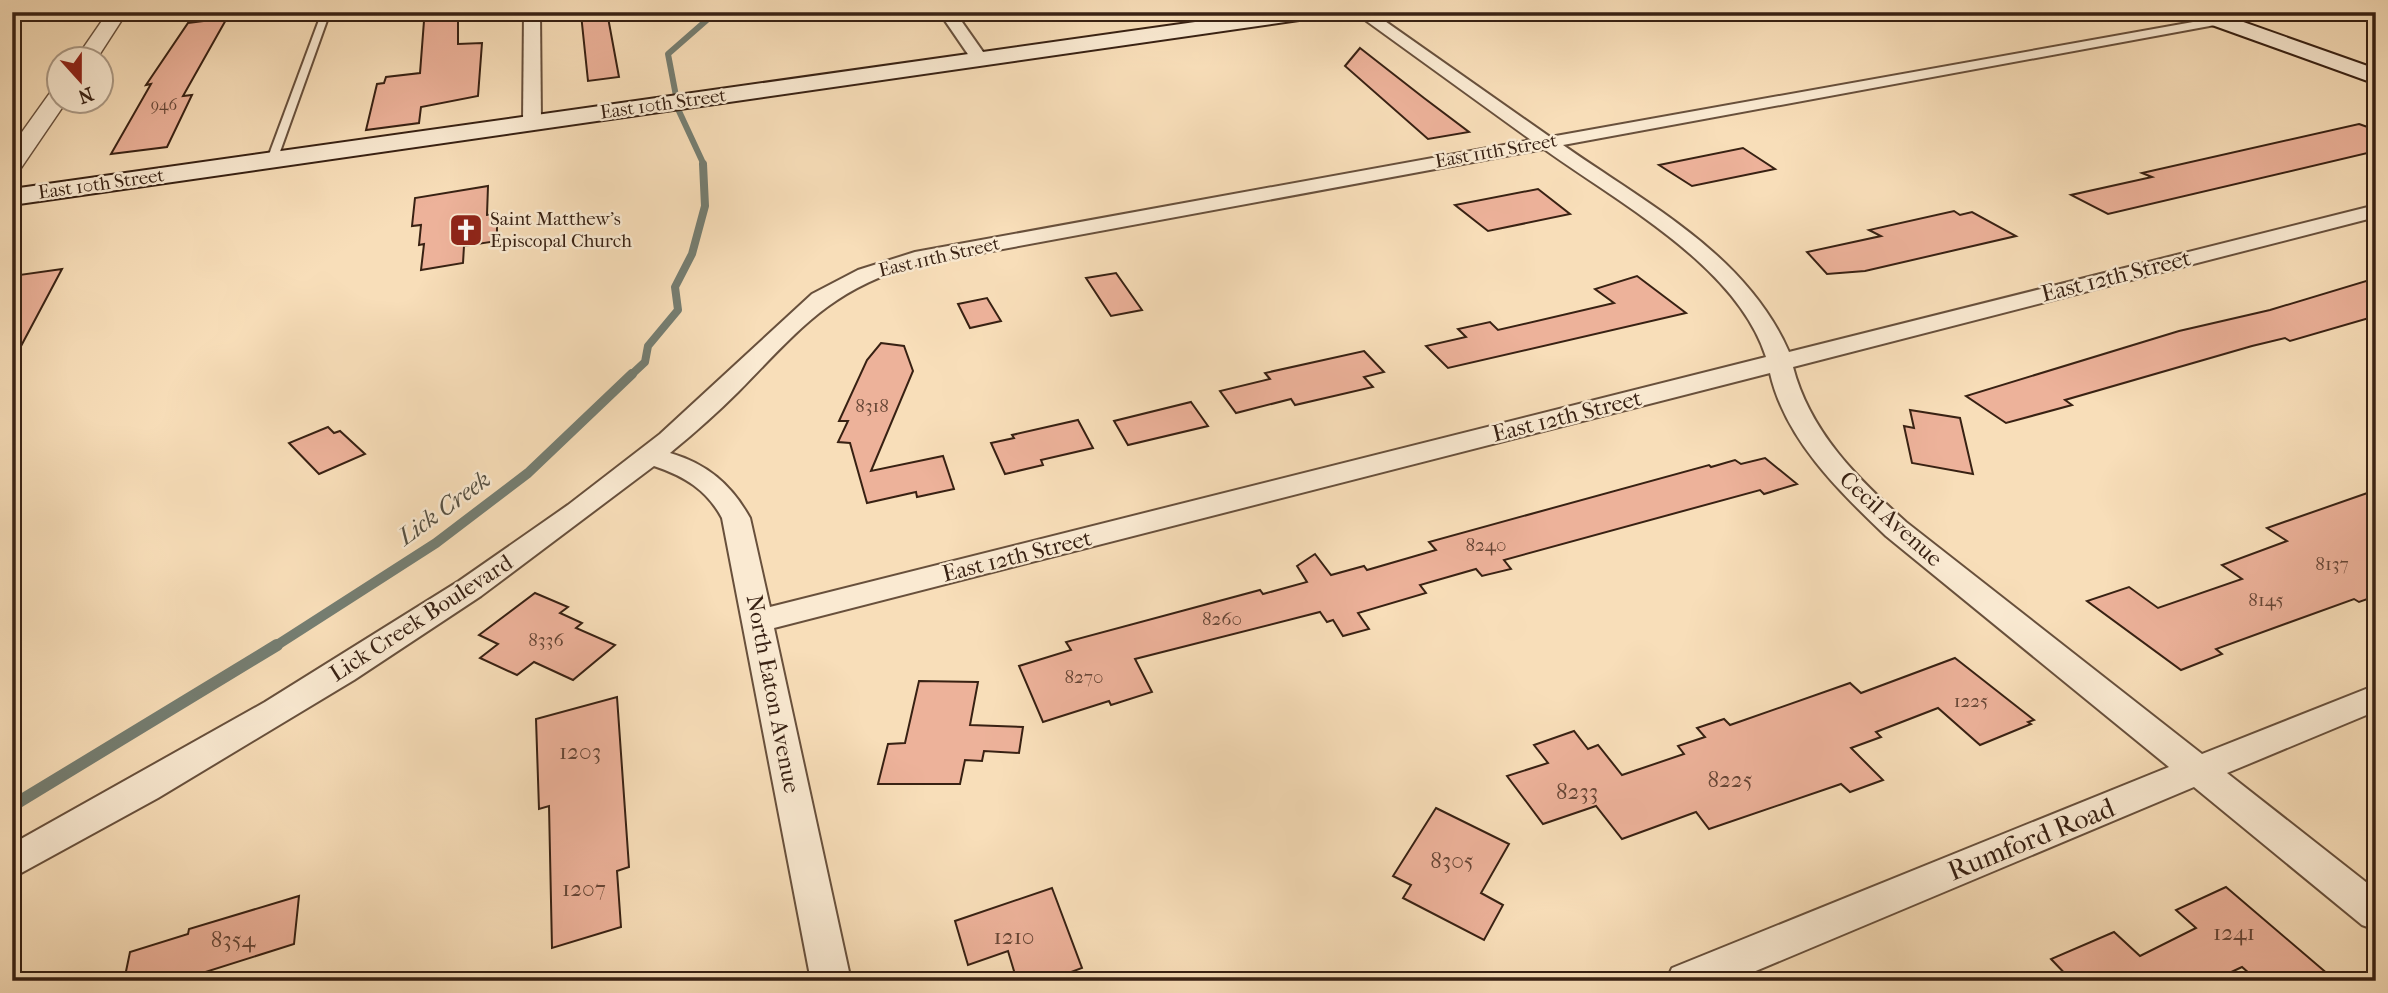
<svg xmlns="http://www.w3.org/2000/svg" width="2388" height="993" font-family="'IM FELL French Canon',serif">
	<style>
		.lines { fill: none; stroke-linecap: round; stroke-linejoin: round }
		.stream-far3 { stroke: #757e72; stroke-width: 6 }
		.stream-far2 { stroke: #757e72; stroke-width: 8 }
		.stream-far1 { stroke: #757e72; stroke-width: 10 }
		.stream { stroke: #757e72; stroke-width: 12 }
		.building { fill: #edb29a; stroke: #382113; stroke-width: 2 }
		.service-casing { stroke: #68503c; stroke-width: 4 }
		.minor-casing { stroke: #68503c; stroke-width: 4 }
		.tertiary-casing { stroke: #68503c; stroke-width: 3 }
		.secondary-casing { stroke: #382113; stroke-width: 4 }
		.service { fill: #faead2; fill-rule: evenodd }
		.minor { fill: #faead2; fill-rule: evenodd }
		.tertiary { fill: #faead2; fill-rule: evenodd }
		.secondary { fill: #faead2; fill-rule: evenodd }
		.labels { text-anchor: middle; dominant-baseline: central; stroke-width: 5; stroke-linejoin: round; paint-order: stroke }
		.far-number-label { font-size: 16px; fill: #654535 }
		.far-street-label { font-size: 19px; fill: #382113; stroke: #faead2 }
		.far-poi-label { font-size: 19px; fill: #382113; stroke: #faead2; text-anchor: start }
		.number-label { font-size: 19px; fill: #654535 }
		.street-label { font-size: 23px; fill: #382113; stroke: #faead2 }
		.near-number-label { font-size: 23px; fill: #654535 }
		.water-label { font-size: 24px; font-style: italic; fill: #565042; stroke: #faead2 }
		.near-street-label { font-size: 28px; fill: #382113; stroke: #faead2 }
	</style>
	<rect width="100%" height="100%" fill="#f8deb9"/>
	<filter id="stains"><feTurbulence type="fractalNoise" baseFrequency=".00286" numOctaves="4"/><feColorMatrix values="0 0 0 0 .2 0 0 0 0 .09 0 0 0 0 .02 0 0 0 .5 -.17"/></filter>
	<radialGradient id="worn" r=".72"><stop offset=".6" stop-color="#630" stop-opacity="0"/><stop offset="1" stop-color="#630" stop-opacity=".3"/></radialGradient>
	<g class="lines">
		<g class="stream-far3">
			<polyline points="676,96 668,54 708,19 710,12"/>
			<polyline points="678,109 704,165"/>
		</g>
		<polyline class="stream-far2" points="630,376 645,362 648,346 678,310 675,287 692,254 705,206 703,164"/>
		<polyline class="stream-far1" points="274,647 436,543 528,473 632,374"/>
		<polyline class="stream" points="12,806 277,645"/>
	</g>
	<g class="building">
		<polygon points="607,12 619,77 588,81 581,14"/>
		<polygon points="458,17 458,44 482,43 478,96 421,107 419,123 366,130 377,84 384,83 386,77 420,73 424,21"/>
		<polygon points="227,18 183,96 192,95 167,147 111,154 151,84 146,85 188,23"/>
		<polygon points="1360,48 1424,98 1469,132 1428,139 1345,66"/>
		<polygon points="2359,124 2376,130 2376,151 2108,214 2071,195 2152,177 2142,173"/>
		<polygon points="1743,148 1775,169 1692,186 1659,165"/>
		<polygon points="488,186 487,215 497,214 497,241 464,246 463,263 421,270 424,244 419,245 421,225 412,226 415,198"/>
		<polygon points="1538,189 1570,214 1488,231 1455,205"/>
		<polygon points="1954,211 1960,215 1972,212 2016,236 1865,271 1827,274 1807,252 1881,236 1869,230"/>
		<polygon points="62,269 12,363 12,276"/>
		<polygon points="1116,273 1142,310 1111,316 1086,278"/>
		<polygon points="1637,276 1686,313 1448,368 1426,346 1466,337 1458,329 1490,322 1498,330 1614,303 1595,289"/>
		<polygon points="2376,278 2376,316 2290,341 2285,338 2252,346 2065,400 2072,405 2006,423 1966,396 2179,331 2270,310"/>
		<polygon points="987,298 1001,321 970,328 958,304"/>
		<polygon points="881,343 904,346 913,371 871,471 943,456 954,489 917,497 916,492 867,503 850,443 838,442 848,421 839,421 867,360"/>
		<polygon points="1364,351 1384,372 1364,377 1373,387 1295,405 1291,399 1236,413 1220,391 1270,379 1265,373"/>
		<polygon points="1191,402 1208,426 1128,445 1114,421"/>
		<polygon points="1910,410 1960,418 1973,474 1912,463 1904,426 1914,428"/>
		<polygon points="1078,420 1093,448 1041,460 1043,465 1005,474 991,443 1014,438 1012,435"/>
		<polygon points="328,427 334,433 340,431 365,454 319,474 289,443"/>
		<polygon points="1765,458 1797,484 1764,494 1760,490 1504,560 1511,569 1482,576 1476,569 1420,585 1426,593 1358,613 1369,629 1343,636 1333,620 1327,622 1320,612 1135,659 1152,692 1111,705 1109,701 1043,722 1019,666 1071,650 1066,642 1260,590 1263,594 1307,582 1297,566 1315,554 1331,575 1364,566 1367,570 1436,550 1429,542 1709,465 1711,467 1735,460 1741,464"/>
		<polygon points="2376,490 2376,596 2359,602 2354,599 2216,649 2222,654 2181,670 2087,601 2129,587 2158,608 2242,579 2222,565 2287,541 2267,528"/>
		<polygon points="535,593 568,607 560,613 582,623 576,628 615,645 573,680 534,662 517,675 480,658 498,644 479,635"/>
		<polygon points="1955,658 2034,720 2028,722 2031,724 1980,745 1938,708 1876,732 1881,737 1851,748 1883,780 1850,792 1841,784 1709,829 1696,812 1622,839 1596,806 1543,824 1507,776 1548,763 1534,745 1574,731 1588,749 1598,745 1622,775 1684,754 1678,746 1705,737 1697,728 1724,719 1730,725 1850,683 1861,693"/>
		<polygon points="919,681 978,682 970,725 1023,727 1019,753 984,751 982,761 965,760 960,784 878,784 888,744 905,743"/>
		<polygon points="617,697 629,867 617,871 621,927 552,948 549,806 539,809 536,719"/>
		<polygon points="1436,808 1509,844 1481,893 1503,905 1484,940 1403,898 1411,885 1393,876"/>
		<polygon points="2226,887 2336,981 2258,981 2242,967 2212,981 2072,981 2051,959 2114,932 2140,956 2196,928 2176,910"/>
		<polygon points="1052,888 1082,968 1047,981 1017,981 1008,951 968,965 955,921"/>
		<polygon points="299,896 294,944 177,981 124,981 130,952 188,934 189,929"/>
	</g>
	<g class="lines">
		<g class="service-casing">
			<g id="service">
				<polygon points="322,12 330,12 277,160 269,162 267,160"/>
				<polygon points="815,12 832,12 803,19 799,17"/>
			</g>
		</g>
		<g class="minor-casing">
			<g id="minor">
				<polygon points="524,12 540,12 541,123 532,128 523,123"/>
				<polygon points="939,12 955,12 988,59 986,63 974,63"/>
				<path d="M 1354,12 L 1372,12 L 1550,137 L 2221,17 L 2223,20 L 2215,25 L 1563,145 C 1647,204 1746,254 1789,352 L 2376,205 L 2376,217 L 1793,367 C 1810,432 1857,478 1906,522 L 2202,754 L 2376,685 L 2376,711 L 2227,773 L 2376,890 L 2376,930 L 2362,925 L 2194,787 L 1732,981 L 1666,981 L 1672,968 L 2169,767 L 1886,536 C 1838,490 1785,439 1770,373 L 774,628 L 851,981 L 811,981 L 722,518 C 707,490 684,476 654,466 L 481,596 L 354,680 L 158,798 L 12,878 L 12,844 L 265,702 L 459,581 L 568,505 L 660,434 L 812,294 L 858,270 L 915,252 L 1531,140 ZM 1544,149 C 1619,203 1737,266 1766,357 L 770,607 L 750,518 C 731,484 707,464 670,453 C 693,434 717,413 738,392 C 797,332 831,288 916,265 Z"/>
			</g>
		</g>
		<g class="tertiary-casing">
			<g id="tertiary">
				<polygon points="108,12 127,12 96,60 75,60"/>
				<polygon points="60,89 60,102 66,102 21,168 12,170 12,146 52,90"/>
			</g>
		</g>
		<g class="secondary-casing">
			<g id="secondary">
				<polygon points="1266,12 1323,12 1313,18 12,205 12,189"/>
				<polygon points="2184,12 2215,12 2376,69 2376,84 2187,16"/>
			</g>
		</g>
		<use href="#service" class="service"/>
		<use href="#minor" class="minor"/>
		<use href="#tertiary" class="tertiary"/>
		<use href="#secondary" class="secondary"/>
	</g>
	<defs>
		<g id="church-square" transform="scale(1.75)"><rect x="-9" y="-9" width="18" height="18" rx="4" fill="#8f2418" stroke="#faead2"/><path d="M-1.2-6h2.4v3.5h3.3v2.4h-3.3V6h-2.4V-.1h-3.3v-2.4h3.3Z" fill="#fff"/></g>
	</defs>
	<g fill-rule="evenodd">
		<use href="#church-square" x="466" y="230"/>
	</g>
	<g class="labels">
		<g class="far-number-label">
			<text x="164" y="104">946</text>
		</g>
		<g class="far-street-label">
			<text transform="translate(663 104) rotate(-8)">East 10th Street</text>
			<text transform="translate(1496 151) rotate(-10)">East 11th Street</text>
			<text transform="translate(101 184) rotate(-8)">East 10th Street</text>
			<text transform="translate(939 257) rotate(-13)">East 11th Street</text>
		</g>
		<g class="far-poi-label">
			<text x="490" y="219">Saint Matthew's<tspan x="490" dy="22">Episcopal Church</tspan></text>
		</g>
		<g class="number-label">
			<text x="872" y="406">8318</text>
			<text x="1486" y="545">8240</text>
			<text x="2332" y="564">8137</text>
			<text x="2266" y="600">8145</text>
			<text x="1222" y="619">8260</text>
			<text x="546" y="640">8336</text>
			<text x="1084" y="677">8270</text>
			<text x="1971" y="701">1225</text>
		</g>
		<g class="street-label">
			<text transform="translate(2116 276) rotate(-14)">East 12th Street</text>
			<text transform="translate(1567 416) rotate(-14)">East 12th Street</text>
			<text transform="translate(1891 519) rotate(42)">Cecil Avenue</text>
			<text transform="translate(1017 556) rotate(-14)">East 12th Street</text>
			<text transform="translate(421 618) rotate(-33)">Lick Creek Boulevard</text>
			<text transform="translate(773 694) rotate(79)">North Eaton Avenue</text>
		</g>
		<g class="near-number-label">
			<text x="580" y="751">1203</text>
			<text x="1730" y="779">8225</text>
			<text x="1577" y="791">8233</text>
			<text x="1452" y="860">8305</text>
			<text x="584" y="888">1207</text>
			<text x="2234" y="932">1241</text>
			<text x="1014" y="936">1210</text>
			<text x="233" y="939">8354</text>
		</g>
		<g class="water-label">
			<text transform="translate(444 508) rotate(-36)">Lick Creek</text>
		</g>
		<g class="near-street-label">
			<text transform="translate(2031 839) rotate(-22)">Rumford Road</text>
		</g>
	</g>
	<rect width="2388" height="993" fill="none" stroke="#f8deb9" stroke-width="42"/>
	<rect x="14" y="14" width="2360" height="965" fill="none" stroke="#382113" stroke-width="3.5"/>
	<rect x="21" y="21" width="2346" height="951" fill="none" stroke="#382113" stroke-width="2"/>
	<g transform="translate(80 80) rotate(159)"><circle r="33" fill="#faead2" stroke="#ac9a86" stroke-width="2"/>
	<path d="M0-5L12 26L0 18L-12 26Z" fill="#8f2418"/>
	<text y="-10" font-size="19" font-weight="bold" text-anchor="middle" fill="#382113">N</text>
	</g>
	<rect width="100%" height="100%" filter="url(#stains)"/>
	<rect width="100%" height="100%" fill="url(#worn)"/>
</svg>
